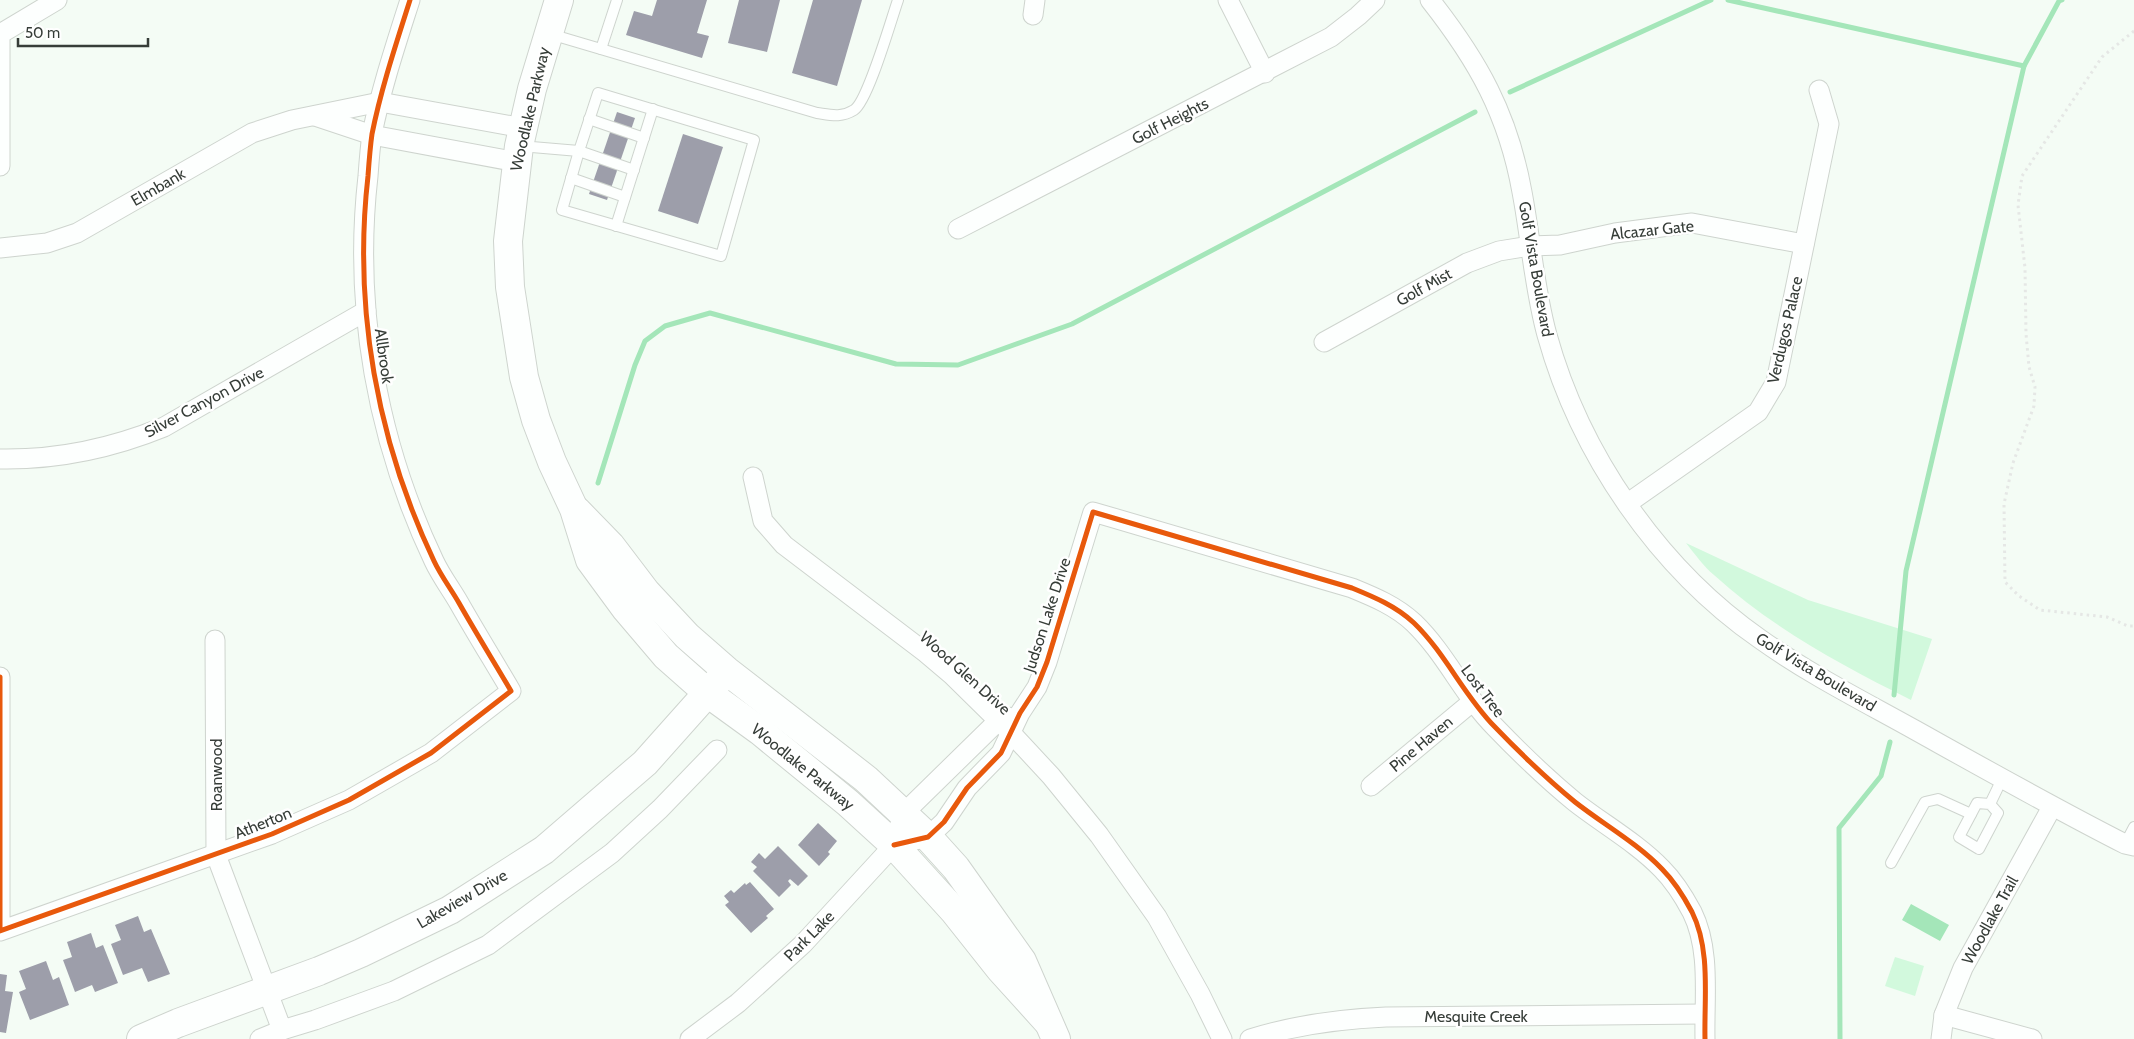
<svg xmlns="http://www.w3.org/2000/svg" width="2134" height="1039" font-family="Cabin,sans-serif">
	<style>
		.green { fill: #d2f9dd }
		.water { fill: #a4e6b9 }
		.lines { fill: none; stroke-linecap: round; stroke-linejoin: round }
		.stream { stroke: #a4e6b9; stroke-width: 5 }
		.building { fill: #9d9eaa }
		.lane-casing { stroke: #ced4ce; stroke-width: 12 }
		.street-casing { stroke: #ced4ce; stroke-width: 21 }
		.secondary-casing { stroke: #ced4ce; stroke-width: 30 }
		.path { stroke: #e5e7e5; stroke-width: 3; stroke-dasharray: 2.5 4; stroke-linecap: butt }
		.lane { stroke: #fdfffe; stroke-width: 10 }
		.street { stroke: #fdfffe; stroke-width: 19 }
		.secondary { stroke: #fdfffe; stroke-width: 28 }
		.cycleway-casing { stroke: #fff; stroke-width: 8 }
		.cycleway { stroke: #e8590c; stroke-width: 5 }
		.labels { text-anchor: middle; dominant-baseline: central; stroke-width: 5; stroke-linejoin: round; paint-order: stroke }
		.street-label { font-size: 16px; fill: #363d38; stroke: #fff }
	</style>
	<rect width="100%" height="100%" fill="#f4fcf5"/>
	<g class="green">
		<path d="M 1686,543 L 1808,600 L 1932,639 L 1911,700 C 1841,665 1772,628 1714,575 C 1703,566 1695,554 1686,543 Z"/>
		<polygon points="1895,957 1924,966 1915,996 1885,986"/>
	</g>
	<polygon class="water" points="1911,904 1949,925 1940,941 1902,920"/>
	<g class="lines">
		<g class="stream">
			<polyline points="1728,0 2024,66 2059,1 2062,0"/>
			<polyline points="1510,92 1711,0"/>
			<polyline points="598,483 635,365 645,341 665,326 710,313 896,364 958,365 1072,324 1475,112"/>
			<polyline points="1894,695 1906,571 2024,66"/>
			<polyline points="1840,1039 1839,828 1881,776 1890,742"/>
		</g>
	</g>
	<g class="building">
		<polygon points="657,0 707,0 697,33 709,36 702,58 626,35 634,11 652,16"/>
		<polygon points="739,0 780,0 767,52 728,43"/>
		<polygon points="813,0 862,0 837,86 792,73"/>
		<polygon points="617,112 635,118 607,200 589,194"/>
		<polygon points="683,134 723,147 698,224 658,211"/>
		<polygon points="818,823 837,841 828,852 830,854 819,866 798,845"/>
		<polygon points="778,846 808,876 798,886 790,879 788,881 791,885 779,897 753,871 757,867 751,862 759,853 765,859"/>
		<polygon points="750,882 774,909 766,916 768,918 751,933 725,905 729,902 724,896 731,890 734,893 745,883 746,885"/>
		<polygon points="138,916 144,932 151,929 170,974 148,982 142,968 123,975 111,944 121,940 115,925"/>
		<polygon points="91,933 96,948 103,945 118,983 95,992 92,985 75,992 63,960 72,957 67,942"/>
		<polygon points="46,961 53,980 59,977 69,1005 30,1020 19,992 26,989 19,971"/>
		<polygon points="0,974 7,975 5,991 13,992 6,1033 0,1032"/>
	</g>
	<g class="lines">
		<g class="lane-casing">
			<g id="lane">
				<path d="M 550,34 L 817,113 C 831,115 841,118 854,110 C 868,101 891,20 898,0"/>
				<polyline points="601,49 617,0"/>
				<polyline points="589,119 644,138"/>
				<polyline points="520,146 579,151 562,210 721,256 754,140 598,93 579,151 634,170"/>
				<polyline points="571,178 625,197"/>
				<polyline points="616,226 653,109"/>
				<polyline points="1990,804 1998,813 1979,849 1959,837 1977,803 1990,804 2002,779"/>
				<polyline points="2125,844 2134,827"/>
				<polyline points="1891,863 1925,802 1938,799 1971,814"/>
			</g>
		</g>
		<g class="street-casing">
			<g id="street">
				<polyline points="1228,0 1265,73"/>
				<path d="M 1430,0 C 1478,61 1508,114 1522,192 C 1531,239 1534,288 1547,335 C 1580,454 1658,568 1760,639 C 1809,674 1863,701 1915,730 C 1985,769 2054,808 2125,844 L 2134,846"/>
				<polyline points="1033,15 1035,0"/>
				<polyline points="315,116 372,135 517,162"/>
				<polyline points="0,166 0,34 57,0"/>
				<polyline points="958,229 1331,37 1358,16 1375,0"/>
				<polyline points="0,248 47,243 77,233 252,133 292,120 380,102 523,128"/>
				<polyline points="1324,342 1467,263 1499,251 1530,246 1560,245 1615,233 1692,223 1804,244"/>
				<path d="M 0,459 C 58,460 110,449 164,427 L 366,311"/>
				<polyline points="753,477 763,521 784,545 926,653 952,675 1011,733 1051,776 1099,835 1157,917 1200,994 1222,1039"/>
				<polyline points="1628,503 1758,412 1776,382 1829,124 1819,90"/>
				<polyline points="215,640 216,855 282,1030 315,1020 394,991 488,945 612,853 660,809 717,750"/>
				<path d="M 0,677 L 0,931 L 272,834 L 349,800 L 431,753 L 511,691 C 494,662 476,633 459,603 C 451,589 441,576 434,561 C 377,441 353,308 368,176 C 369,162 370,148 372,134 C 381,89 396,44 410,0"/>
				<polyline points="1371,786 1472,702"/>
				<path d="M 894,845 L 928,837 L 944,822 L 967,788 L 1001,753 L 1020,713 L 1037,687 L 1047,662 L 1093,512 L 1352,588 C 1374,597 1396,606 1414,623 C 1446,654 1464,696 1495,727 C 1520,753 1547,779 1575,802 C 1603,824 1637,843 1662,869 C 1674,881 1684,897 1692,912 C 1711,950 1704,998 1705,1039"/>
				<polyline points="1944,1015 2032,1039"/>
				<polyline points="260,1039 282,1030"/>
				<polyline points="690,1039 738,1003 803,944 894,845 903,814 998,721 1008,717"/>
				<path d="M 1250,1039 C 1295,1025 1339,1019 1386,1017 L 1704,1014"/>
				<polyline points="1941,1039 1944,1015 1963,968 2052,807"/>
			</g>
		</g>
		<g class="secondary-casing">
			<g id="secondary">
				<polyline points="559,0 532,89 519,146 508,241 510,287 524,377 536,420 552,462 574,509 590,560 626,609 666,656 709,694 760,731 848,803 894,845 954,911 1000,969 1047,1021"/>
				<polyline points="577,511 611,546 646,592 687,636 727,671 866,779 928,837 956,868 1022,961 1056,1039"/>
				<polyline points="141,1039 178,1023 319,971 361,953 450,910 544,850 645,763 719,680"/>
			</g>
		</g>
		<polyline class="path" points="2134,31 2102,57 2022,176 2018,205 2025,268 2026,334 2029,367 2035,387 2034,406 2013,463 2004,504 2005,582 2019,596 2040,610 2107,617 2128,626 2134,626"/>
		<use href="#lane" class="lane"/>
		<use href="#street" class="street"/>
		<use href="#secondary" class="secondary"/>
		<g class="cycleway-casing">
			<g id="cycleway">
				<path d="M 0,677 L 0,931 L 272,834 L 349,800 L 431,753 L 511,691 C 494,662 476,633 459,603 C 451,589 441,576 434,561 C 377,441 353,308 368,176 C 369,162 370,148 372,134 C 381,89 396,44 410,0"/>
				<path d="M 894,845 L 928,837 L 944,822 L 967,788 L 1001,753 L 1020,713 L 1037,687 L 1047,662 L 1093,512 L 1352,588 C 1374,597 1396,606 1414,623 C 1446,654 1464,696 1495,727 C 1520,753 1547,779 1575,802 C 1603,824 1637,843 1662,869 C 1674,881 1684,897 1692,912 C 1711,950 1704,998 1705,1039"/>
			</g>
		</g>
		<use href="#cycleway" class="cycleway"/>
	</g>
	<g class="labels">
		<g class="street-label">
			<text transform="translate(530 109) rotate(-77)">Woodlake Parkway</text>
			<text transform="translate(1170 121) rotate(-27)">Golf Heights</text>
			<text transform="translate(158 187) rotate(-30)">Elmbank</text>
			<text transform="translate(1652 230) rotate(-6)">Alcazar Gate</text>
			<text transform="translate(1536 269) rotate(80)">Golf Vista Boulevard</text>
			<text transform="translate(1424 287) rotate(-29)">Golf Mist</text>
			<text transform="translate(1785 330) rotate(-77)">Verdugos Palace</text>
			<text transform="translate(384 356) rotate(82)">Allbrook</text>
			<text transform="translate(204 402) rotate(-28)">Silver Canyon Drive</text>
			<text transform="translate(1047 615) rotate(-72)">Judson Lake Drive</text>
			<text transform="translate(1816 672) rotate(31)">Golf Vista Boulevard</text>
			<text transform="translate(965 673) rotate(42)">Wood Glen Drive</text>
			<text transform="translate(1483 691) rotate(53)">Lost Tree</text>
			<text transform="translate(1421 744) rotate(-40)">Pine Haven</text>
			<text transform="translate(803 767) rotate(39)">Woodlake Parkway</text>
			<text transform="translate(216 775) rotate(-90)">Roanwood</text>
			<text transform="translate(263 823) rotate(-22)">Atherton</text>
			<text transform="translate(462 899) rotate(-30)">Lakeview Drive</text>
			<text transform="translate(1990 920) rotate(-61)">Woodlake Trail</text>
			<text transform="translate(809 936) rotate(-45)">Park Lake</text>
			<text x="1476" y="1016">Mesquite Creek</text>
		</g>
	</g>
	<path d="M18 38v8h130v-8" fill="none" stroke="#363d38" stroke-width="2.5"/>
	<text x="25" y="38" font-size="15" fill="#363d38" stroke="#ffffff" stroke-width="4" paint-order="stroke">50 m</text>
</svg>
